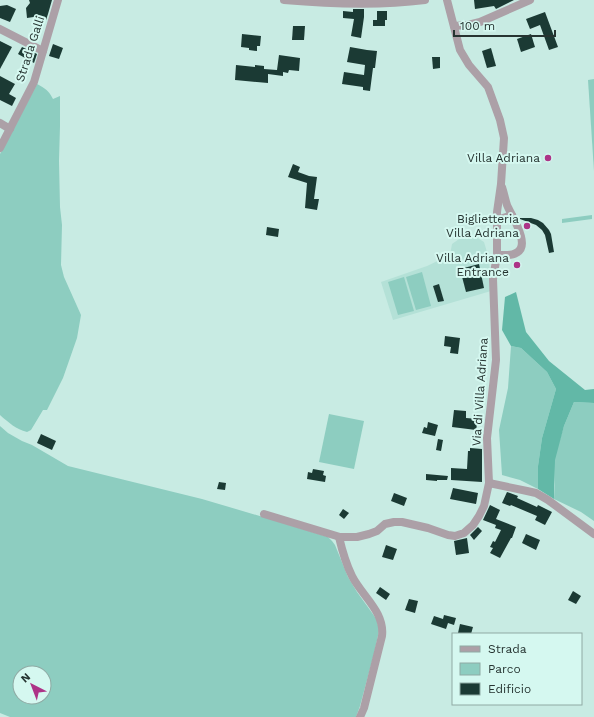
<svg xmlns="http://www.w3.org/2000/svg" width="594" height="717" font-family="'Work Sans',sans-serif">
	<style>
		.built { fill: #b4e1d7 }
		.green { fill: #8dcdc0; fill-rule: evenodd }
		.forest { fill: #62b8a7 }
		.building { fill: #1b3a34 }
		.lines { fill: none; stroke-linecap: round; stroke-linejoin: round }
		.minor { stroke: #aca0a7; stroke-width: 8 }
		.poi-dot { fill: #ad3387; stroke: #d5f8f0; stroke-width: 1.5 }
		.labels { text-anchor: middle; dominant-baseline: central; stroke-width: 4; stroke-linejoin: round; paint-order: stroke }
		.street-label { font-size: 12px; fill: #263431; stroke: #d5f8f0 }
		.poi-label { font-size: 12px; fill: #263431; stroke: #d5f8f0; text-anchor: end }
	</style>
	<rect width="100%" height="100%" fill="#c8ebe3"/>
	<polygon class="built" points="471,234 484,242 489,259 491,291 393,320 381,282 427,266 450,255 452,244 462,237"/>
	<g class="green">
		<polygon points="594,79 594,171 588,80"/>
		<path d="M 37,84 C 45,88 49,91 53,99 L 60,96 L 60,126 L 59,161 L 60,207 L 62,225 L 61,265 L 64,277 L 81,315 L 77,338 L 63,378 L 47,410 L 43,410 L 31,430 L 27,432 C 16,429 9,423 0,415 L 0,154 Z"/>
		<polygon points="592,215 592,219 562,223 562,219"/>
		<polygon points="422,272 431,306 416,310 406,277"/>
		<polygon points="404,277 414,311 398,315 388,282"/>
		<polygon points="511,346 521,348 547,372 556,389 542,438 538,466 538,489 520,480 502,475 499,430 508,388"/>
		<polygon points="574,402 594,403 594,521 581,512 554,499 555,485 554,459 564,426"/>
		<polygon points="329,414 364,421 354,469 319,462"/>
		<path d="M 0,426 L 8,433 L 22,441 L 32,445 L 68,466 L 202,499 L 263,517 L 328,537 L 332,541 L 335,545 L 348,577 L 357,592 L 370,610 L 377,620 L 379,631 L 374,654 L 360,706 L 356,717 L 10,717 L 0,713 ZM 20,673 L 44,673 L 44,697 L 20,697 Z"/>
	</g>
	<polygon class="forest" points="516,292 526,332 549,361 585,390 594,389 594,403 574,402 564,426 555,460 554,499 538,489 538,466 542,438 556,389 547,372 521,348 511,346 502,330 505,297"/>
	<g class="building">
		<polygon points="29,0 52,0 48,14 46,20 45,19 37,39 31,37 40,16 27,18 26,8 30,3"/>
		<polygon points="474,0 514,0 496,9 494,6 475,9"/>
		<polygon points="7,5 16,9 10,22 0,18 0,6"/>
		<polygon points="353,9 364,9 364,17 361,38 351,36 354,19 343,18 343,11 353,12"/>
		<polygon points="377,11 387,11 387,20 385,20 385,26 373,26 373,20 377,20"/>
		<polygon points="545,12 558,47 549,50 540,25 530,29 526,19"/>
		<polygon points="293,26 305,26 304,40 292,40"/>
		<polygon points="242,34 261,36 260,46 257,46 257,51 249,50 249,48 241,47"/>
		<polygon points="531,34 535,47 521,52 517,39"/>
		<polygon points="0,41 12,47 0,69"/>
		<polygon points="53,44 63,48 59,59 49,56"/>
		<polygon points="22,47 37,54 34,63 18,54"/>
		<polygon points="350,47 367,50 377,51 375,68 373,68 370,91 363,90 363,87 342,84 344,72 364,75 365,65 347,62"/>
		<polygon points="491,48 496,66 487,68 482,51"/>
		<polygon points="279,55 300,58 299,71 289,70 288,73 283,72 283,76 268,74 268,83 235,80 236,65 255,67 255,65 264,66 264,69 277,70"/>
		<polygon points="432,57 440,57 440,68 433,69"/>
		<polygon points="0,76 15,84 9,94 16,98 12,106 0,100"/>
		<polygon points="293,164 300,167 298,172 309,176 317,177 314,199 319,199 317,210 305,208 307,183 288,177"/>
		<polygon points="520,218 531,218 538,220 543,223 549,230 551,234 554,252 549,253 545,235 542,230 536,225 520,219"/>
		<polygon points="267,227 279,229 278,237 266,235"/>
		<polygon points="479,264 484,288 466,292 460,269"/>
		<polygon points="439,284 444,301 438,302 433,286"/>
		<polygon points="445,336 460,338 458,354 450,353 451,347 444,346"/>
		<polygon points="454,410 466,411 466,418 478,419 476,430 452,427"/>
		<polygon points="428,422 438,425 435,436 422,433 424,427 427,428"/>
		<polygon points="41,434 56,441 52,450 37,443"/>
		<polygon points="438,439 443,440 441,451 436,450"/>
		<polygon points="470,448 482,449 482,482 451,480 451,468 467,469 468,451 470,451"/>
		<polygon points="313,469 324,471 323,475 326,476 325,482 307,479 308,472 312,473"/>
		<polygon points="426,474 448,476 447,480 437,480 437,481 426,480"/>
		<polygon points="219,482 226,483 225,490 217,489"/>
		<polygon points="453,488 478,493 476,504 450,499"/>
		<polygon points="507,492 518,496 517,498 537,507 538,505 552,512 545,525 535,520 537,516 511,505 510,506 502,503"/>
		<polygon points="394,493 407,498 404,506 391,501"/>
		<polygon points="490,505 500,510 496,519 516,527 512,538 511,538 500,558 490,553 493,548 490,547 493,541 495,542 501,530 495,528 496,525 483,520"/>
		<polygon points="343,509 349,513 344,519 339,515"/>
		<polygon points="478,527 482,531 474,540 470,535"/>
		<polygon points="526,534 540,540 536,550 522,543"/>
		<polygon points="467,538 469,553 456,555 454,541"/>
		<polygon points="386,545 397,549 393,560 382,557"/>
		<polygon points="380,587 390,594 386,600 376,593"/>
		<polygon points="573,591 581,596 576,604 568,600"/>
		<polygon points="409,599 418,601 415,613 405,610"/>
		<polygon points="444,615 456,618 454,625 448,623 446,629 431,624 434,616 443,619"/>
		<polygon points="460,624 473,627 471,634 458,633"/>
	</g>
	<g class="lines">
		<g class="minor">
			<path d="M 284,0 C 330,4 379,6 425,0"/>
			<polyline points="454,26 468,25 480,22 530,0"/>
			<polyline points="0,29 43,51"/>
			<polyline points="0,123 10,129"/>
			<polyline points="0,148 34,82 58,0"/>
			<polyline points="497,220 512,215"/>
			<path d="M 497,255 C 503,255 511,256 516,253 C 532,246 511,215 507,205 C 505,199 504,193 502,187"/>
			<polyline points="489,483 527,491 536,493 548,500 594,534"/>
			<polyline points="264,514 340,537 357,537 369,534 377,531 385,524 394,522 402,522 428,528 448,535 455,536 464,533 473,525 479,516 484,506 489,483 487,438 496,360 493,279 497,255 497,212 501,184 504,138 500,120 488,87 469,65 460,50 447,0"/>
			<path d="M 339,537 C 342,550 346,564 352,576 C 362,596 385,612 382,636 L 364,708 L 360,717"/>
		</g>
	</g>
	<g class="poi-dot">
		<circle cx="548" cy="158" r="4"/>
		<circle cx="527" cy="226" r="4"/>
		<circle cx="517" cy="265" r="4"/>
	</g>
	<g class="labels">
		<g class="street-label">
			<text transform="translate(30 49) rotate(-72)">Strada Galli</text>
			<text transform="translate(480 392) rotate(-86)">Via di Villa Adriana</text>
		</g>
		<g class="poi-label">
			<text x="540" y="158">Villa Adriana</text>
			<text x="519" y="219">Biglietteria<tspan x="519" dy="14">Villa Adriana</tspan></text>
			<text x="509" y="258">Villa Adriana<tspan x="509" dy="14">Entrance</tspan></text>
		</g>
	</g>
	<rect x="452" y="633" width="130" height="72" fill="#d5f8f0" stroke="#8faaa4"/>
	<rect x="460" y="646" width="20" height="6" fill="#aca0a7" stroke="#8faaa4"/>
	<text x="488" y="653" font-size="12" fill="#263431">Strada</text>
	<rect x="460" y="663" width="20" height="12" fill="#8dcdc0" stroke="#8faaa4"/>
	<text x="488" y="673" font-size="12" fill="#263431">Parco</text>
	<rect x="460" y="683" width="20" height="12" fill="#1b3a34" stroke="#8faaa4"/>
	<text x="488" y="693" font-size="12" fill="#263431">Edificio</text>
	<g transform="translate(32 685) rotate(318)"><circle r="19" fill="#d5f8f0" stroke="#8faaa4"/>
	<path d="M0-3L7 15L0 10L-7 15Z" fill="#ad3387"/>
	<text y="-6" font-size="11" font-weight="bold" text-anchor="middle" fill="#263431">N</text>
	</g>
	<path d="M454 30v6h101v-6" fill="none" stroke="#263431" stroke-width="2"/>
	<text x="460" y="30" font-size="12" fill="#263431" stroke="#d5f8f0" stroke-width="3" paint-order="stroke">100 m</text>
</svg>
